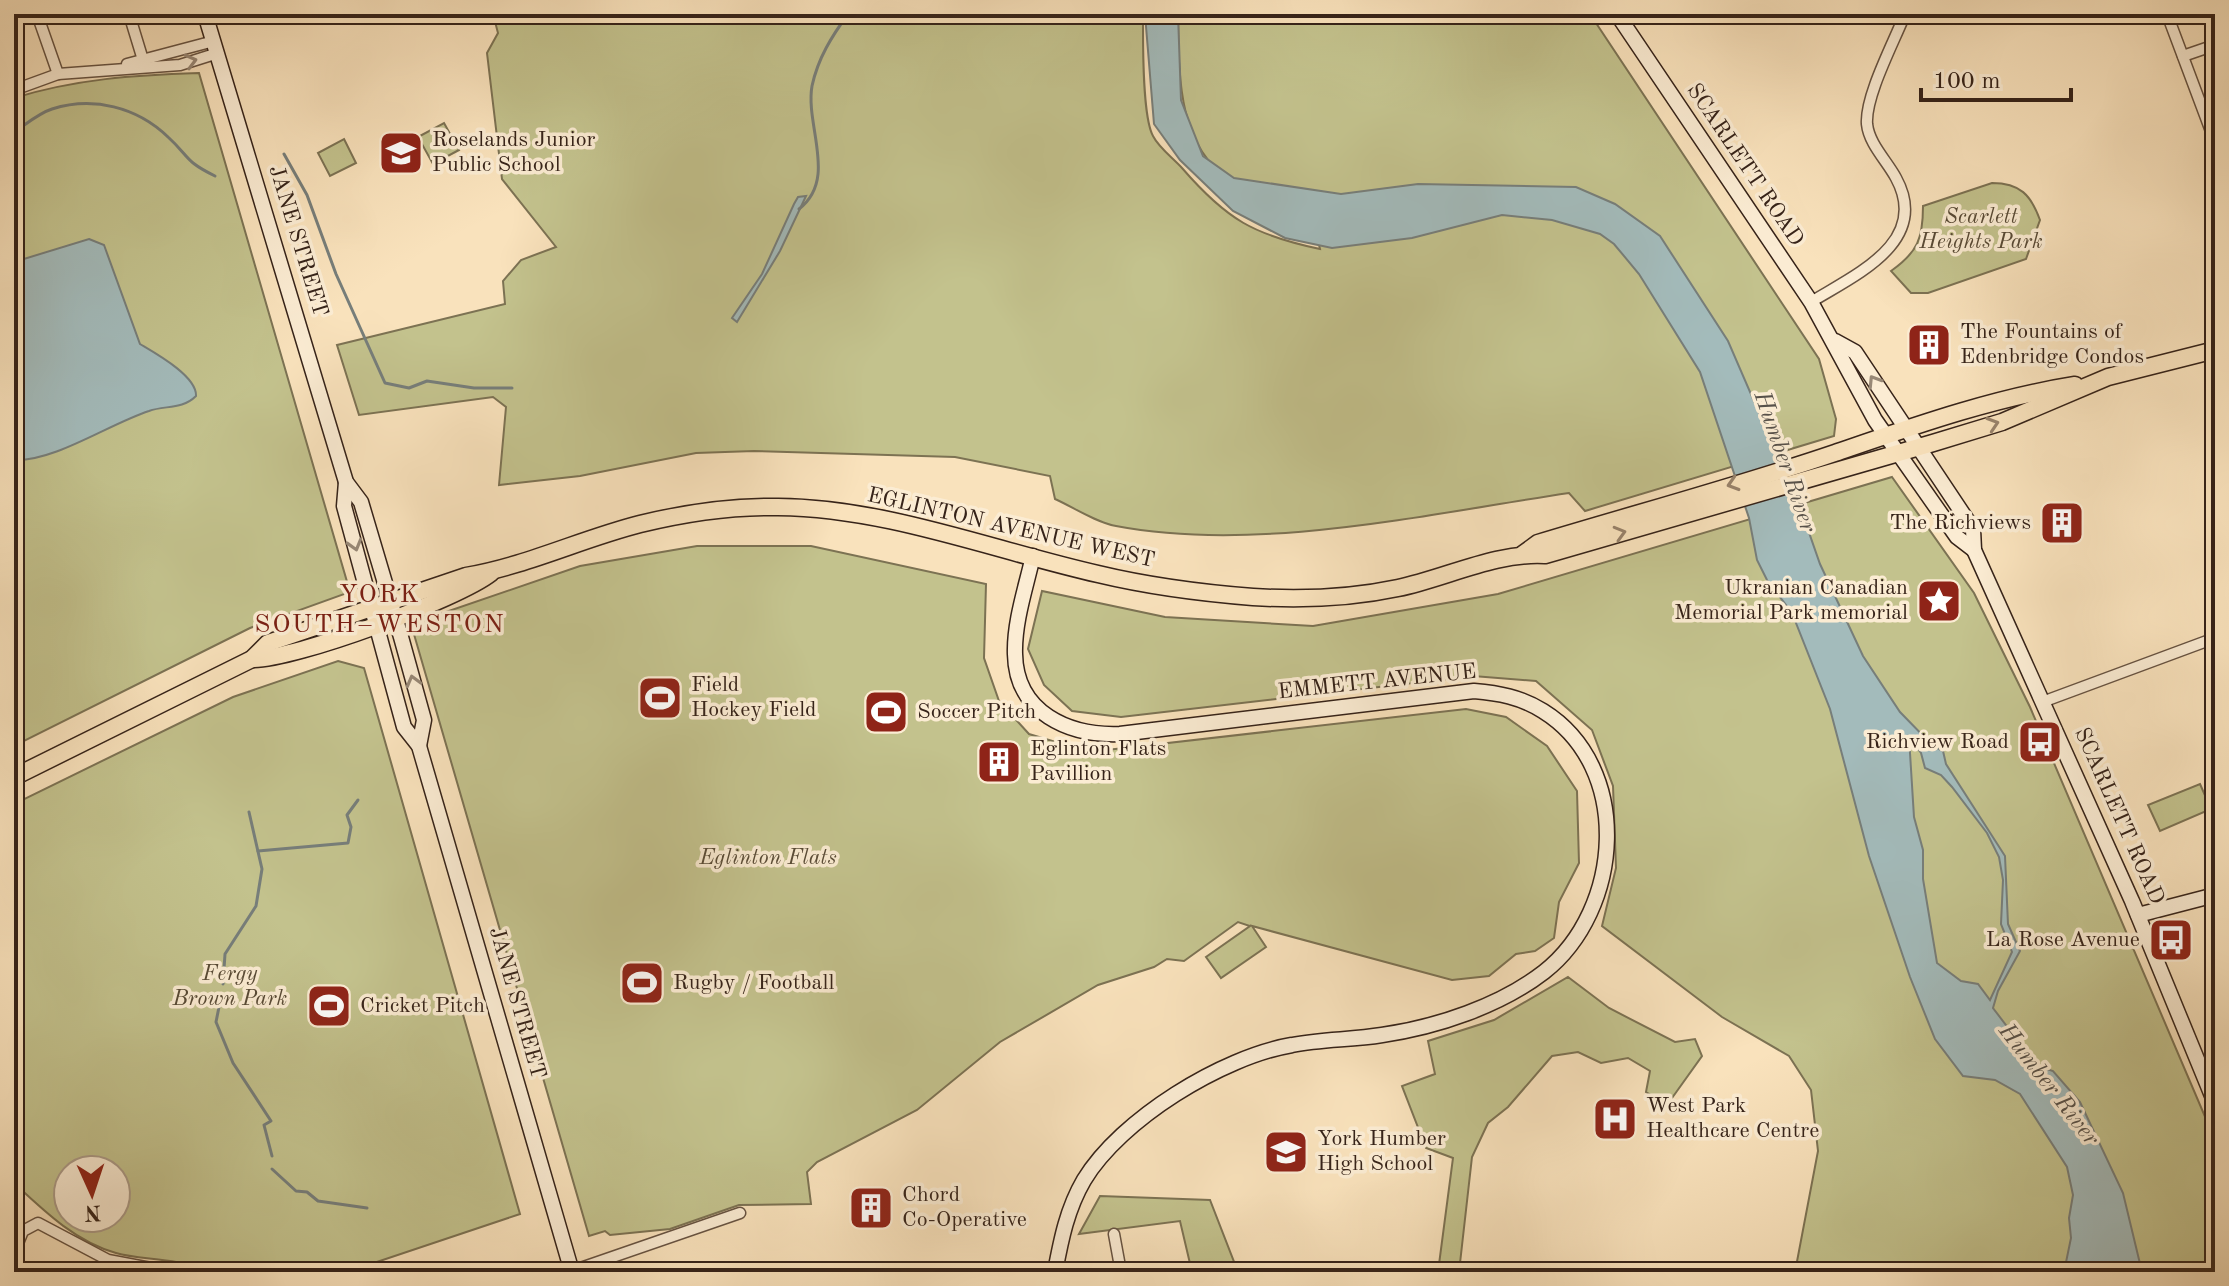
<svg xmlns="http://www.w3.org/2000/svg" width="2229" height="1286" font-family="'Old Standard TT',serif">
	<style>
		.green { fill: #c3c28d; stroke: #7c7253; stroke-width: 2; fill-rule: evenodd }
		.water { fill: #a3bbbb; stroke: #777e7a; stroke-width: 2; fill-rule: evenodd }
		.lines { fill: none; stroke-linecap: round; stroke-linejoin: round }
		.stream { stroke: #777e7a; stroke-width: 3 }
		.street-casing { stroke: #675342; stroke-width: 13 }
		.secondary-casing { stroke: #362319; stroke-width: 17 }
		.primary-casing { stroke: #362319; stroke-width: 19 }
		.street { stroke: #fbecd3; stroke-width: 10 }
		.secondary { stroke: #fbecd3; stroke-width: 14 }
		.primary { stroke: #f9e2bc; stroke-width: 16 }
		.oneway { stroke: #988876 }
		.oneway2 { stroke: #98826a }
		.labels { text-anchor: middle; dominant-baseline: central; stroke-width: 7; stroke-linejoin: round; paint-order: stroke }
		.poi-label { font-size: 22px; fill: #362319; stroke: #fbecd3; text-anchor: start }
		.street-label { font-size: 22px; fill: #362319; stroke: #fbecd3 }
		.park-label { font-size: 22px; font-style: italic; fill: #594b36; stroke: #fbecd3 }
		.water-label { font-size: 24px; font-style: italic; fill: #57514a; stroke: #fbecd3 }
		.quarter-label { font-size: 26px; letter-spacing: 2px; fill: #7a1f14; stroke: #fbecd3 }
	</style>
	<rect width="100%" height="100%" fill="#f9e2bc"/>
	<filter id="stains"><feTurbulence type="fractalNoise" baseFrequency=".0025" numOctaves="4"/><feColorMatrix values="0 0 0 0 .2 0 0 0 0 .09 0 0 0 0 .02 0 0 0 .5 -.17"/></filter>
	<radialGradient id="worn" r=".72"><stop offset=".6" stop-color="#630" stop-opacity="0"/><stop offset="1" stop-color="#630" stop-opacity=".3"/></radialGradient>
	<g class="green">
		<path d="M 493,14 L 1143,14 C 1143,40 1142,116 1153,136 C 1159,148 1173,158 1182,168 C 1227,220 1254,235 1320,249 L 1309,198 C 1290,194 1246,190 1230,180 C 1176,145 1179,71 1178,14 L 1590,14 L 1819,359 L 1836,419 L 1834,436 L 1585,511 L 1569,493 C 1428,514 1257,553 1116,526 C 1095,522 1073,507 1055,499 L 1050,476 L 955,457 L 754,451 L 696,453 L 580,476 L 499,485 L 506,407 L 493,397 L 359,415 L 337,345 L 505,304 L 503,281 L 521,260 L 556,247 L 502,179 L 487,53 L 498,33 Z"/>
		<path d="M 199,73 L 350,592 L 250,628 L 14,746 L 14,98 C 76,79 134,75 199,73 Z"/>
		<polygon points="444,123 459,150 433,164 418,137"/>
		<polygon points="344,139 356,163 330,176 318,153"/>
		<path d="M 1992,183 C 2020,183 2031,195 2040,220 L 2026,259 L 1928,293 L 1911,293 L 1891,271 C 1918,252 1923,238 1923,206 Z"/>
		<polygon points="1892,477 1974,593 2030,707 2215,1140 2215,1272 1795,1272 1818,1151 1811,1090 1789,1056 1722,1017 1602,926 1616,868 1613,786 1592,730 1536,681 1473,676 1121,717 1072,711 1044,685 1028,649 1042,591 1165,617 1313,626 1498,594"/>
		<polygon points="697,546 811,546 986,584 984,658 999,701 1029,734 1089,752 1466,709 1506,717 1547,746 1577,791 1579,863 1559,902 1554,938 1535,951 1516,954 1489,976 1452,980 1252,926 1266,947 1221,978 1206,957 1250,926 1238,922 1184,961 1167,959 1154,967 1098,985 1000,1042 917,1110 817,1162 807,1172 811,1204 739,1205 670,1229 610,1235 605,1231 589,1236 411,624 580,566"/>
		<path d="M 338,661 L 364,668 L 520,1214 L 347,1272 L 261,1272 L 233,1265 L 201,1272 C 179,1256 142,1261 116,1253 C 76,1242 44,1211 14,1183 L 14,804 L 233,697 ZM 68,1170 L 116,1170 L 116,1218 L 68,1218 Z"/>
		<polygon points="2200,784 2211,809 2160,831 2148,805"/>
		<polygon points="1568,977 1609,1008 1675,1042 1695,1039 1702,1056 1667,1105 1646,1092 1650,1071 1628,1058 1601,1063 1578,1052 1552,1056 1508,1107 1488,1123 1472,1157 1459,1272 1438,1272 1453,1158 1426,1148 1402,1086 1435,1074 1428,1041 1494,1020"/>
		<polygon points="1100,1196 1210,1200 1238,1272 1192,1272 1180,1221 1079,1234"/>
	</g>
	<g class="water">
		<path d="M 1145,14 L 1178,14 L 1181,100 L 1203,156 L 1234,178 L 1341,194 L 1418,184 L 1576,187 L 1615,204 L 1660,236 L 1728,341 L 1773,445 L 1788,494 L 1806,524 L 1820,564 L 1863,656 L 1900,712 L 1933,746 L 1943,751 L 1946,764 L 2005,856 L 2008,924 L 2020,951 L 1998,991 L 1993,1008 L 2037,1066 L 2053,1071 L 2080,1102 L 2123,1193 L 2142,1272 L 2064,1272 L 2071,1238 L 2069,1218 L 2073,1195 L 2067,1167 L 2020,1094 L 1995,1080 L 1963,1076 L 1935,1039 L 1910,977 L 1869,856 L 1830,709 L 1792,613 L 1767,580 L 1757,560 L 1749,518 L 1700,372 L 1639,274 L 1614,244 L 1600,234 L 1552,220 L 1502,215 L 1412,238 L 1332,248 L 1285,238 L 1233,211 L 1180,160 L 1154,124 ZM 1909,737 L 1921,753 L 1925,768 L 1941,775 L 1952,787 L 1987,833 L 1999,857 L 2003,880 L 2001,924 L 2012,952 L 1990,1000 L 1978,984 L 1961,981 L 1937,963 L 1923,879 L 1923,850 L 1914,817 Z"/>
		<polygon points="806,196 780,251 737,322 732,318 762,274 794,204 798,197"/>
		<path d="M 89,239 L 104,245 L 140,344 C 155,353 197,376 196,396 C 182,410 165,405 149,411 C 109,424 54,462 14,460 L 14,262 Z"/>
	</g>
	<g class="lines">
		<g class="stream">
			<path d="M 14,132 C 25,125 39,113 52,109 C 93,96 137,107 168,137 C 190,157 184,161 215,176"/>
			<polyline points="284,154 307,195 336,274 385,383 409,388 427,381 474,388 512,388"/>
			<path d="M 799,209 C 838,179 805,126 812,86 C 818,58 832,36 848,14"/>
			<polyline points="258,851 348,843 351,827 347,815 358,800"/>
			<polyline points="223,984 225,954 256,906 262,869 249,812"/>
			<polyline points="220,1002 216,1022 233,1063 271,1121 264,1125 272,1156"/>
			<polyline points="272,1169 296,1191 307,1192 318,1201 367,1208"/>
		</g>
		<g class="street-casing">
			<g id="street">
				<polyline points="37,14 58,74"/>
				<polyline points="129,14 143,60"/>
				<polyline points="2167,14 2215,142"/>
				<polyline points="2183,56 2215,45"/>
				<polyline points="127,64 214,41"/>
				<polyline points="14,90 58,74 180,65 218,53"/>
				<path d="M 1811,302 C 1855,275 1931,242 1896,178 C 1887,161 1869,144 1867,124 C 1865,96 1894,42 1905,14"/>
				<polyline points="2045,701 2215,638"/>
				<polyline points="1114,1234 1121,1272"/>
				<polyline points="14,1253 23,1231 38,1223 108,1260 172,1272"/>
				<polyline points="572,1271 740,1213"/>
			</g>
		</g>
		<g class="secondary-casing">
			<g id="secondary">
				<polyline points="205,14 346,482 361,502 401,637 424,720 419,746"/>
				<polyline points="1617,14 1811,302 1875,420 1957,537 1974,550"/>
				<polyline points="1835,341 1855,352 1973,529 1974,550 2132,901 2215,1103"/>
				<polyline points="346,482 344,506 404,727 419,746 572,1272"/>
				<path d="M 1033,556 C 1026,587 1014,622 1015,654 C 1016,713 1069,736 1120,734 L 1474,691 C 1498,693 1521,697 1543,711 C 1633,767 1623,910 1544,972 C 1500,1006 1437,1027 1382,1035 C 1352,1040 1322,1039 1292,1045 C 1222,1057 1121,1119 1084,1180 C 1067,1209 1061,1240 1055,1272"/>
				<polyline points="2138,915 2215,895"/>
			</g>
		</g>
		<g class="primary-casing">
			<g id="primary">
				<path d="M 1523,554 L 1538,543 C 1637,513 1738,486 1835,453 C 1914,426 1993,398 2075,385"/>
				<path d="M 252,659 C 294,660 458,599 491,573"/>
				<path d="M 14,777 L 252,659 L 268,643 L 466,576 C 526,566 581,539 640,524 C 685,513 732,506 778,507 C 887,508 992,550 1098,574 C 1148,586 1202,593 1253,597 C 1302,600 1351,598 1398,588 C 1446,578 1496,552 1545,555 L 1933,443 L 2002,422 L 2108,377 L 2215,350"/>
			</g>
		</g>
		<use href="#street" class="street"/>
		<use href="#secondary" class="secondary"/>
		<use href="#primary" class="primary"/>
	</g>
	<defs><path id="oneway-chevron" d="M-2-3.5L2.5 0L-2 3.5" fill="none" stroke-width="1.6" stroke-linecap="round" stroke-linejoin="round" transform="scale(2)"/></defs>
	<g class="oneway">
		<use href="#oneway-chevron" transform="translate(191 61) rotate(-15)"/>
		<use href="#oneway-chevron" transform="translate(1874 381) rotate(-122)"/>
		<use href="#oneway-chevron" transform="translate(355 545) rotate(74)"/>
		<use href="#oneway-chevron" transform="translate(413 681) rotate(-105)"/>
	</g>
	<g class="oneway2">
		<use href="#oneway-chevron" transform="translate(1993 424) rotate(-18)"/>
		<use href="#oneway-chevron" transform="translate(1733 484) rotate(163)"/>
		<use href="#oneway-chevron" transform="translate(1620 533) rotate(-16)"/>
	</g>
	<defs>
		<g id="school-square" transform="scale(2.3)"><rect x="-9" y="-9" width="18" height="18" rx="4" fill="#8f2418" stroke="#fbecd3"/><path d="M0-5L7-2L0 1L-7-2ZM-4 1L0 2.5L4 1V4Q0 6-4 4Z" fill="#fff"/></g>
		<g id="building-square" transform="scale(2.3)"><rect x="-9" y="-9" width="18" height="18" rx="4" fill="#8f2418" stroke="#fbecd3"/><path d="M-4-6H4V6H1V3H-1V6H-4ZM-2.5-4.3h1.7v1.8h-1.7ZM.8-4.3h1.7v1.8H.8ZM-2.5-1h1.7V.8h-1.7ZM.8-1h1.7V.8H.8Z" fill="#fff"/></g>
		<g id="sight-square" transform="scale(2.3)"><rect x="-9" y="-9" width="18" height="18" rx="4" fill="#8f2418" stroke="#fbecd3"/><path d="M0-6L1.8-2.2L6-1.7L2.9 1.2L3.7 5.4L0 3.3L-3.7 5.4L-2.9 1.2L-6-1.7L-1.8-2.2Z" fill="#fff"/></g>
		<g id="stadium-square" transform="scale(2.3)"><rect x="-9" y="-9" width="18" height="18" rx="4" fill="#8f2418" stroke="#fbecd3"/><path d="M0-5a6.5 5 0 1 0 0 10a6.5 5 0 1 0 0-10ZM-3.5-1.8h7v3.6h-7Z" fill="#fff"/></g>
		<g id="bus-square" transform="scale(2.3)"><rect x="-9" y="-9" width="18" height="18" rx="4" fill="#8f2418" stroke="#fbecd3"/><path d="M-5-6H5V4H4V6H2V4H-2V6H-4V4H-5ZM-3.5-4V0h7V-4ZM-3.5 1.2v1.5H-2V1.2ZM2 1.2v1.5H3.5V1.2Z" fill="#fff"/></g>
		<g id="hospital-square" transform="scale(2.3)"><rect x="-9" y="-9" width="18" height="18" rx="4" fill="#8f2418" stroke="#fbecd3"/><path d="M-5-5h3v3.5h4V-5h3V5h-3V1.5h-4V5h-3Z" fill="#fff"/></g>
	</defs>
	<g fill-rule="evenodd">
		<use href="#school-square" x="401" y="153"/>
		<use href="#building-square" x="1929" y="345"/>
		<use href="#building-square" x="2062" y="523"/>
		<use href="#sight-square" x="1939" y="601"/>
		<use href="#stadium-square" x="660" y="698"/>
		<use href="#stadium-square" x="886" y="712"/>
		<use href="#bus-square" x="2040" y="742"/>
		<use href="#building-square" x="999" y="762"/>
		<use href="#bus-square" x="2171" y="940"/>
		<use href="#stadium-square" x="642" y="983"/>
		<use href="#stadium-square" x="329" y="1006"/>
		<use href="#hospital-square" x="1615" y="1119"/>
		<use href="#school-square" x="1286" y="1152"/>
		<use href="#building-square" x="871" y="1208"/>
	</g>
	<g class="labels">
		<g class="poi-label">
			<text x="432" y="140">Roselands Junior<tspan x="432" dy="25">Public School</tspan></text>
			<text x="1960" y="332">The Fountains of<tspan x="1960" dy="25">Edenbridge Condos</tspan></text>
			<text x="2031" y="523" text-anchor="end">The Richviews</text>
			<text x="1908" y="588" text-anchor="end">Ukranian Canadian<tspan x="1908" dy="25">Memorial Park memorial</tspan></text>
			<text x="691" y="685">Field<tspan x="691" dy="25">Hockey Field</tspan></text>
			<text x="917" y="712">Soccer Pitch</text>
			<text x="2009" y="742" text-anchor="end">Richview Road</text>
			<text x="1030" y="749">Eglinton Flats<tspan x="1030" dy="25">Pavillion</tspan></text>
			<text x="2140" y="940" text-anchor="end">La Rose Avenue</text>
			<text x="673" y="983">Rugby / Football</text>
			<text x="360" y="1006">Cricket Pitch</text>
			<text x="1646" y="1106">West Park<tspan x="1646" dy="25">Healthcare Centre</tspan></text>
			<text x="1317" y="1139">York Humber<tspan x="1317" dy="25">High School</tspan></text>
			<text x="902" y="1195">Chord<tspan x="902" dy="25">Co-Operative</tspan></text>
		</g>
		<g class="street-label">
			<text transform="translate(1745 165) rotate(56)">SCARLETT ROAD</text>
			<text transform="translate(298 241) rotate(73)">JANE STREET</text>
			<text transform="translate(1011 528) rotate(13)">EGLINTON AVENUE WEST</text>
			<text transform="translate(1377 682) rotate(-6)">EMMETT AVENUE</text>
			<text transform="translate(2119 816) rotate(66)">SCARLETT ROAD</text>
			<text transform="translate(517 1003) rotate(74)">JANE STREET</text>
		</g>
		<g class="park-label">
			<text x="1981" y="217">Scarlett<tspan x="1981" dy="25">Heights Park</tspan></text>
			<text x="768" y="858">Eglinton Flats</text>
			<text x="230" y="974">Fergy<tspan x="230" dy="25">Brown Park</tspan></text>
		</g>
		<g class="water-label">
			<text transform="translate(1784 462) rotate(71)">Humber River</text>
			<text transform="translate(2048 1085) rotate(52)">Humber River</text>
		</g>
		<g class="quarter-label">
			<text x="380" y="595">YORK<tspan x="380" dy="30">SOUTH–WESTON</tspan></text>
		</g>
	</g>
	<rect width="2229" height="1286" fill="none" stroke="#f9e2bc" stroke-width="48"/>
	<rect x="16" y="16" width="2197" height="1254" fill="none" stroke="#362319" stroke-width="4"/>
	<rect x="24" y="24" width="2181" height="1238" fill="none" stroke="#362319" stroke-width="2"/>
	<g transform="translate(92 1194) rotate(177)"><circle r="38" fill="#fbecd3" stroke="#ac9c89" stroke-width="2"/>
	<path d="M0-6L14 30L0 20L-14 30Z" fill="#8f2418"/>
	<text y="-12" font-size="22" font-weight="bold" text-anchor="middle" fill="#362319">N</text>
	</g>
	<path d="M1921 88v12h150v-12" fill="none" stroke="#362319" stroke-width="4"/>
	<text x="1933" y="88" font-size="24" fill="#362319" stroke="#fbecd3" stroke-width="6" paint-order="stroke">100 m</text>
	<rect width="100%" height="100%" filter="url(#stains)"/>
	<rect width="100%" height="100%" fill="url(#worn)"/>
</svg>
